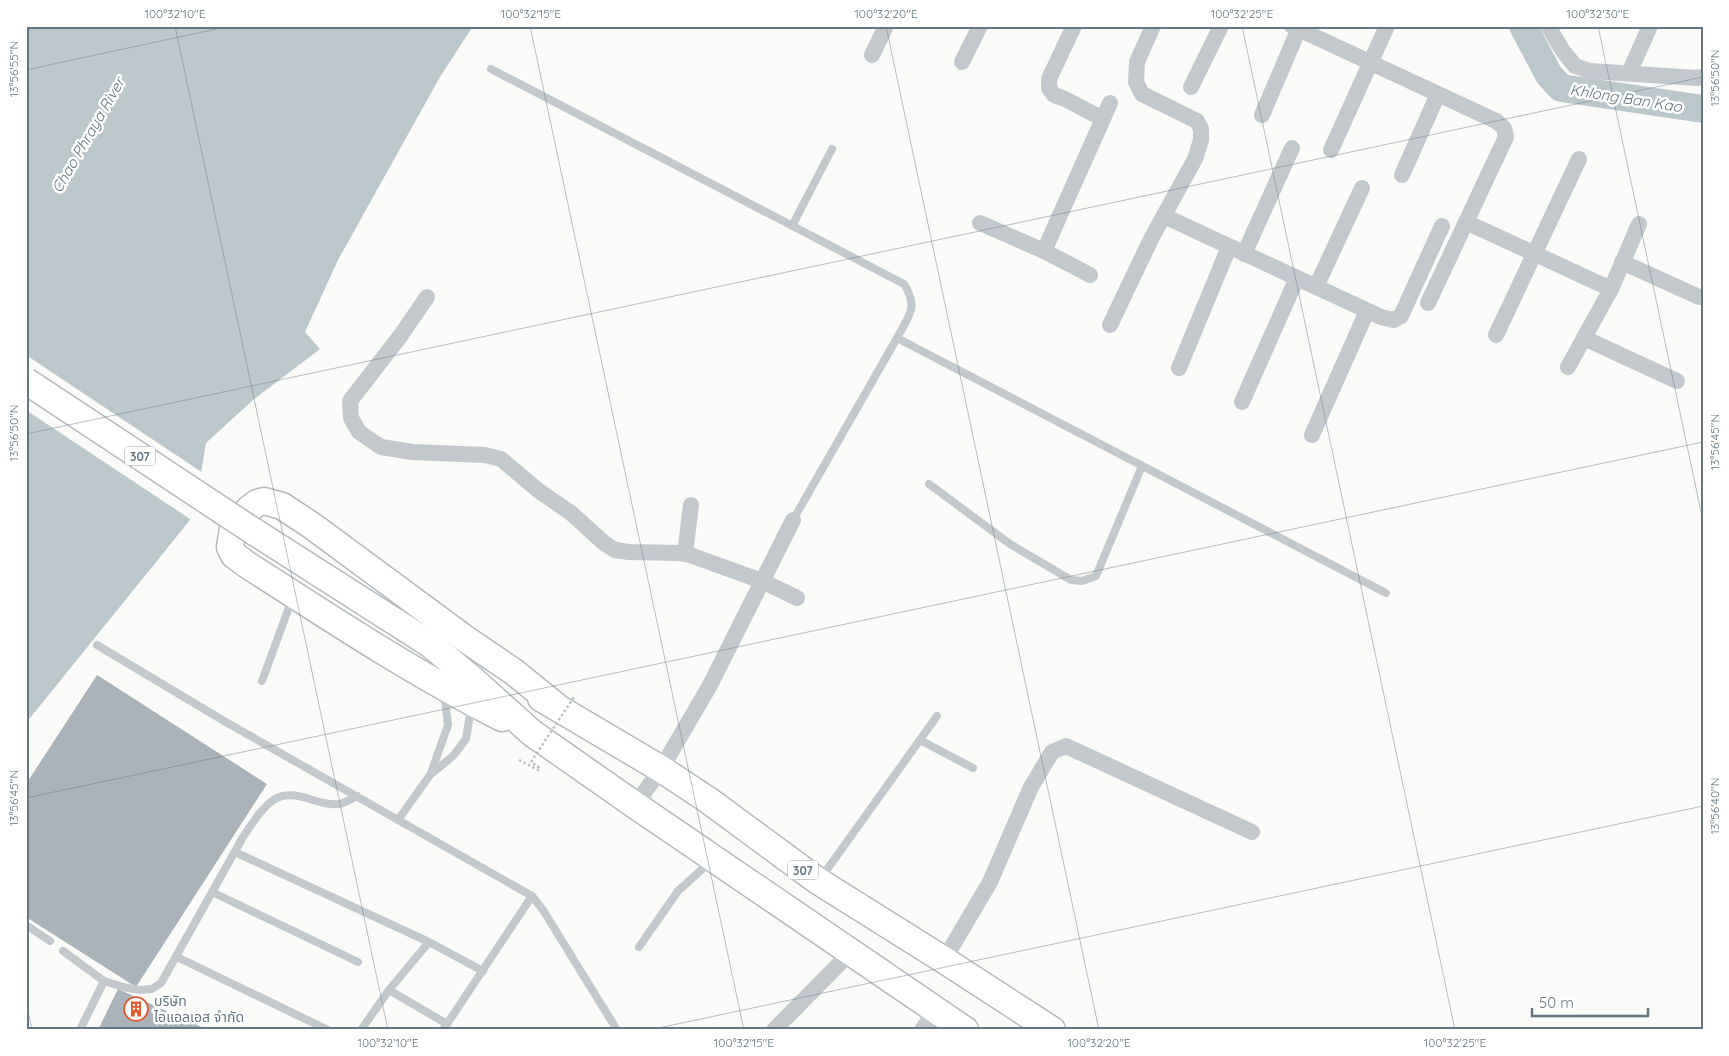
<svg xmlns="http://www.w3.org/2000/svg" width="1729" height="1056" font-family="Quicksand,'Noto Sans Thai',sans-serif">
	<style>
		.water { fill: #bbc7cb }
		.pier { fill: #fafaf8 }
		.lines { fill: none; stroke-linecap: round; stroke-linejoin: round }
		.river { stroke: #bbc7cb; stroke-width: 28 }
		.building { fill: #aab3b9 }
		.primary-casing { stroke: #b5babe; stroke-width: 29 }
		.path { stroke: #bbbfc2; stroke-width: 2.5; stroke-dasharray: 2.5 2.5; stroke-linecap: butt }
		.service { stroke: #c3c8cc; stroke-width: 8 }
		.minor { stroke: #c3c8cc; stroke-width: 16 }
		.primary { stroke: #fff; stroke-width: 26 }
		.primary-bridge-casing { stroke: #b5babe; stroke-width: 29; stroke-linecap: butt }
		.path-bridge { stroke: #bbbfc2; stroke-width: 2.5; stroke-dasharray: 2.5 2.5; stroke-linecap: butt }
		.primary-bridge { stroke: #fff; stroke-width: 26 }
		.ticks { fill: none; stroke: #657683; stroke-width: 1; stroke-opacity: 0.45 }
		.labels { text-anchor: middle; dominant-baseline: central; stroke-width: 5; stroke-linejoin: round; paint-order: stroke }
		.shield { fill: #fff; stroke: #939fa8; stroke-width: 1 }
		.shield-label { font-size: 12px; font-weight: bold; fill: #657683 }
		.poi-label { font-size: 14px; fill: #657683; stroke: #fff; text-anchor: start }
		.water-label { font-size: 15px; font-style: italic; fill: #60757c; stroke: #fff }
		.neatline { fill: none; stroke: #657683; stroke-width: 2 }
		.ticks-label { font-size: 12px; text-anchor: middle; fill: #657683 }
	</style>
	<rect width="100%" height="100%" fill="#fafaf8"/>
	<polygon class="water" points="26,26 473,26 440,77 338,260 305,332 320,349 253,400 206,443 194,515 26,723"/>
	<polygon class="pier" points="26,355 203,473 197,517 193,521 26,410"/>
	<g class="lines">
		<polyline class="river" points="1523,26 1549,75 1561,88 1703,109"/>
	</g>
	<g class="building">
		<polygon points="97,675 267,784 136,987 26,917 26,784"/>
		<polygon points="118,989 208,1030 98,1030"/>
	</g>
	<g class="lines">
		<g class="primary-casing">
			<g id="primary">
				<polyline points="253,531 430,644 473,680 532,733 635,805 965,1030"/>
				<polyline points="541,698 661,769 708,800 818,881 944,960 1052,1030"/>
				<path d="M 502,718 C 413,673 330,618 246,564 L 234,555 L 230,547 L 233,528 L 249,509 L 257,503 L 264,501 L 282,506 L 311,525 L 464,638 L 514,672 L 556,706"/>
			</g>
		</g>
		<polyline class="path" points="519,760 538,770 540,768 531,762"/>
		<g class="service">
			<path d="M 491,69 L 904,284 C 919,308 909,315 897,338 L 793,520"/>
			<polyline points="792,226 832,149"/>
			<polyline points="897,338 1386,593"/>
			<polyline points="929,484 1010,544 1071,580 1082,581 1096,576 1142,466"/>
			<polyline points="97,645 224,721 532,896 543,910 617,1030"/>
			<polyline points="262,681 292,599"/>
			<polyline points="920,740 973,768"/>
			<polyline points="431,773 448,725 444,693"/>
			<polyline points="398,820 430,775 453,756 466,739 471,708"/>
			<polyline points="235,852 429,942 483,971"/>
			<polyline points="821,878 937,716"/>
			<polyline points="212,892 358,962"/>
			<polyline points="26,925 50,941"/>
			<polyline points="639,947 678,891 711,861"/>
			<path d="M 63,951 L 104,981 L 123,987 L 140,990 L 152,989 L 161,983 L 243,837 C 252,824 261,808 275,799 C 295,787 318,807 339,804 C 345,803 351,799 357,796"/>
			<polyline points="177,957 328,1030"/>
			<polyline points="389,990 447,1024"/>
			<polyline points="80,1030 104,981"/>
			<polyline points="361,1030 389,990 429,942"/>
			<polyline points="443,1030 532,896"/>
		</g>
		<g class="minor">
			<polyline points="1074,26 1049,79 1049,88 1054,95 1065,99 1103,119"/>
			<polyline points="1292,26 1496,121 1504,128 1506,137 1428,303"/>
			<polyline points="1548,26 1563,51 1575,66 1590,71 1696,78 1703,77"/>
			<polyline points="872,55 886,26"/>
			<polyline points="962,62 980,26"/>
			<polyline points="1629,73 1650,26"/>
			<polyline points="1191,87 1221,26"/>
			<polyline points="1262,115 1300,26"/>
			<polyline points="1331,150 1387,26"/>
			<polyline points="1402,175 1438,94"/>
			<polyline points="1164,216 1381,317 1393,320 1401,316 1442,226"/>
			<polyline points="1466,222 1611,289"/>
			<polyline points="980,223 1044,251 1090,275"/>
			<polyline points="1044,251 1110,103"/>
			<polyline points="1244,254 1292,148"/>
			<polyline points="1622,262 1699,297"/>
			<polyline points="1316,287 1362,188"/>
			<polyline points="427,297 401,335 350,401 351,418 359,432 381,447 412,452 485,455 501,459 539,491 571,513 604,543 615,550 629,552 679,553 690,555 762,581 797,598"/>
			<polyline points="1110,325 1152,237 1195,159 1201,140 1201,129 1197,121 1142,94 1136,82 1137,62 1153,26"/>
			<polyline points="1496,335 1579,159"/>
			<polyline points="1584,338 1677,381"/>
			<polyline points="1568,367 1611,289 1639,224"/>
			<polyline points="1179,368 1229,247"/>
			<polyline points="1242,402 1297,278"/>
			<polyline points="1312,435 1367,311"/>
			<polyline points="685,554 691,505"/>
			<polyline points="635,805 661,769 709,687 793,520"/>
			<polyline points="944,960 990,882 1031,787 1052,752 1066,746 1252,832"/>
			<polyline points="774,1030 851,952"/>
			<polyline points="922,1030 936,1010"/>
		</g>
		<use href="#primary" class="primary"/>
		<g class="primary-bridge-casing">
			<polyline id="primary-bridge" points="26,381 253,531"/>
		</g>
		<polyline class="path-bridge" points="531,762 574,697"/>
		<use href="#primary-bridge" class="primary-bridge"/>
	</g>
	<path class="ticks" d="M 175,26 L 388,1030M 530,26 L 744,1030M 886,26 L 1099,1030M 1242,26 L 1455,1030M 1598,26 L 1703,521M 26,70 L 230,26M 26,434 L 1703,77M 26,798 L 1703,442M 26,1001 L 32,1030M 649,1030 L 1703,806"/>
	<defs>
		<g id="building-ring" transform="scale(1.25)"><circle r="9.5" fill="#fff" stroke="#e4572e" stroke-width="1.5"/><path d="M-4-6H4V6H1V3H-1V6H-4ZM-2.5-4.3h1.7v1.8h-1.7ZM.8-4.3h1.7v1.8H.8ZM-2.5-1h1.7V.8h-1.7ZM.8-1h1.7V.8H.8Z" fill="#e4572e"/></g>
	</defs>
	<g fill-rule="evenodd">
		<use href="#building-ring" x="136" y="1009"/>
	</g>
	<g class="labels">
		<g class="shield">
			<rect x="125" y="446.5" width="30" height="19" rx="4"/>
			<rect x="788" y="860.5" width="30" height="19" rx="4"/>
		</g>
		<g class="shield-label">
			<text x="140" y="456">307</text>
			<text x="803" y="870">307</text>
		</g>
		<g class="poi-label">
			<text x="154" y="1001">บริษัท<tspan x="154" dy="16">ไอแอลเอส จำกัด</tspan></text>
		</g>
		<g class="water-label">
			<text transform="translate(1626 98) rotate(9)">Khlong Ban Kao</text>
			<text transform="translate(88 135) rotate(-60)">Chao Phraya River</text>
		</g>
	</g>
	<rect width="1729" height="1056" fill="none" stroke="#ffffff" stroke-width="55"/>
	<path d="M1532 1008v8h116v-8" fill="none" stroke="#657683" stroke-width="2.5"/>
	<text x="1539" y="1008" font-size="15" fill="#657683" stroke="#ffffff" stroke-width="4" paint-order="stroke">50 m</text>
	<rect x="28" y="28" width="1674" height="1000" class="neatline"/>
	<g class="ticks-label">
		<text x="175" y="18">100°32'10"E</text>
		<text x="531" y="18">100°32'15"E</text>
		<text x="886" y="18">100°32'20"E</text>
		<text x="1242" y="18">100°32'25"E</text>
		<text x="1598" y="18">100°32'30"E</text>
		<text transform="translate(14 69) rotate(-90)" y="4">13°56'55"N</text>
		<text transform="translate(1715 78) rotate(-90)" y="4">13°56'50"N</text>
		<text transform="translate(14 433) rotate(-90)" y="4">13°56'50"N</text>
		<text transform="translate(1715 442) rotate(-90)" y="4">13°56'45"N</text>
		<text transform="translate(14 798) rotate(-90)" y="4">13°56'45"N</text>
		<text transform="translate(1715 806) rotate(-90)" y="4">13°56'40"N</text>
		<text x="388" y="1047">100°32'10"E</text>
		<text x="744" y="1047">100°32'15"E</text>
		<text x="1099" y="1047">100°32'20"E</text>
		<text x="1455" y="1047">100°32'25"E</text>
	</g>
</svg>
